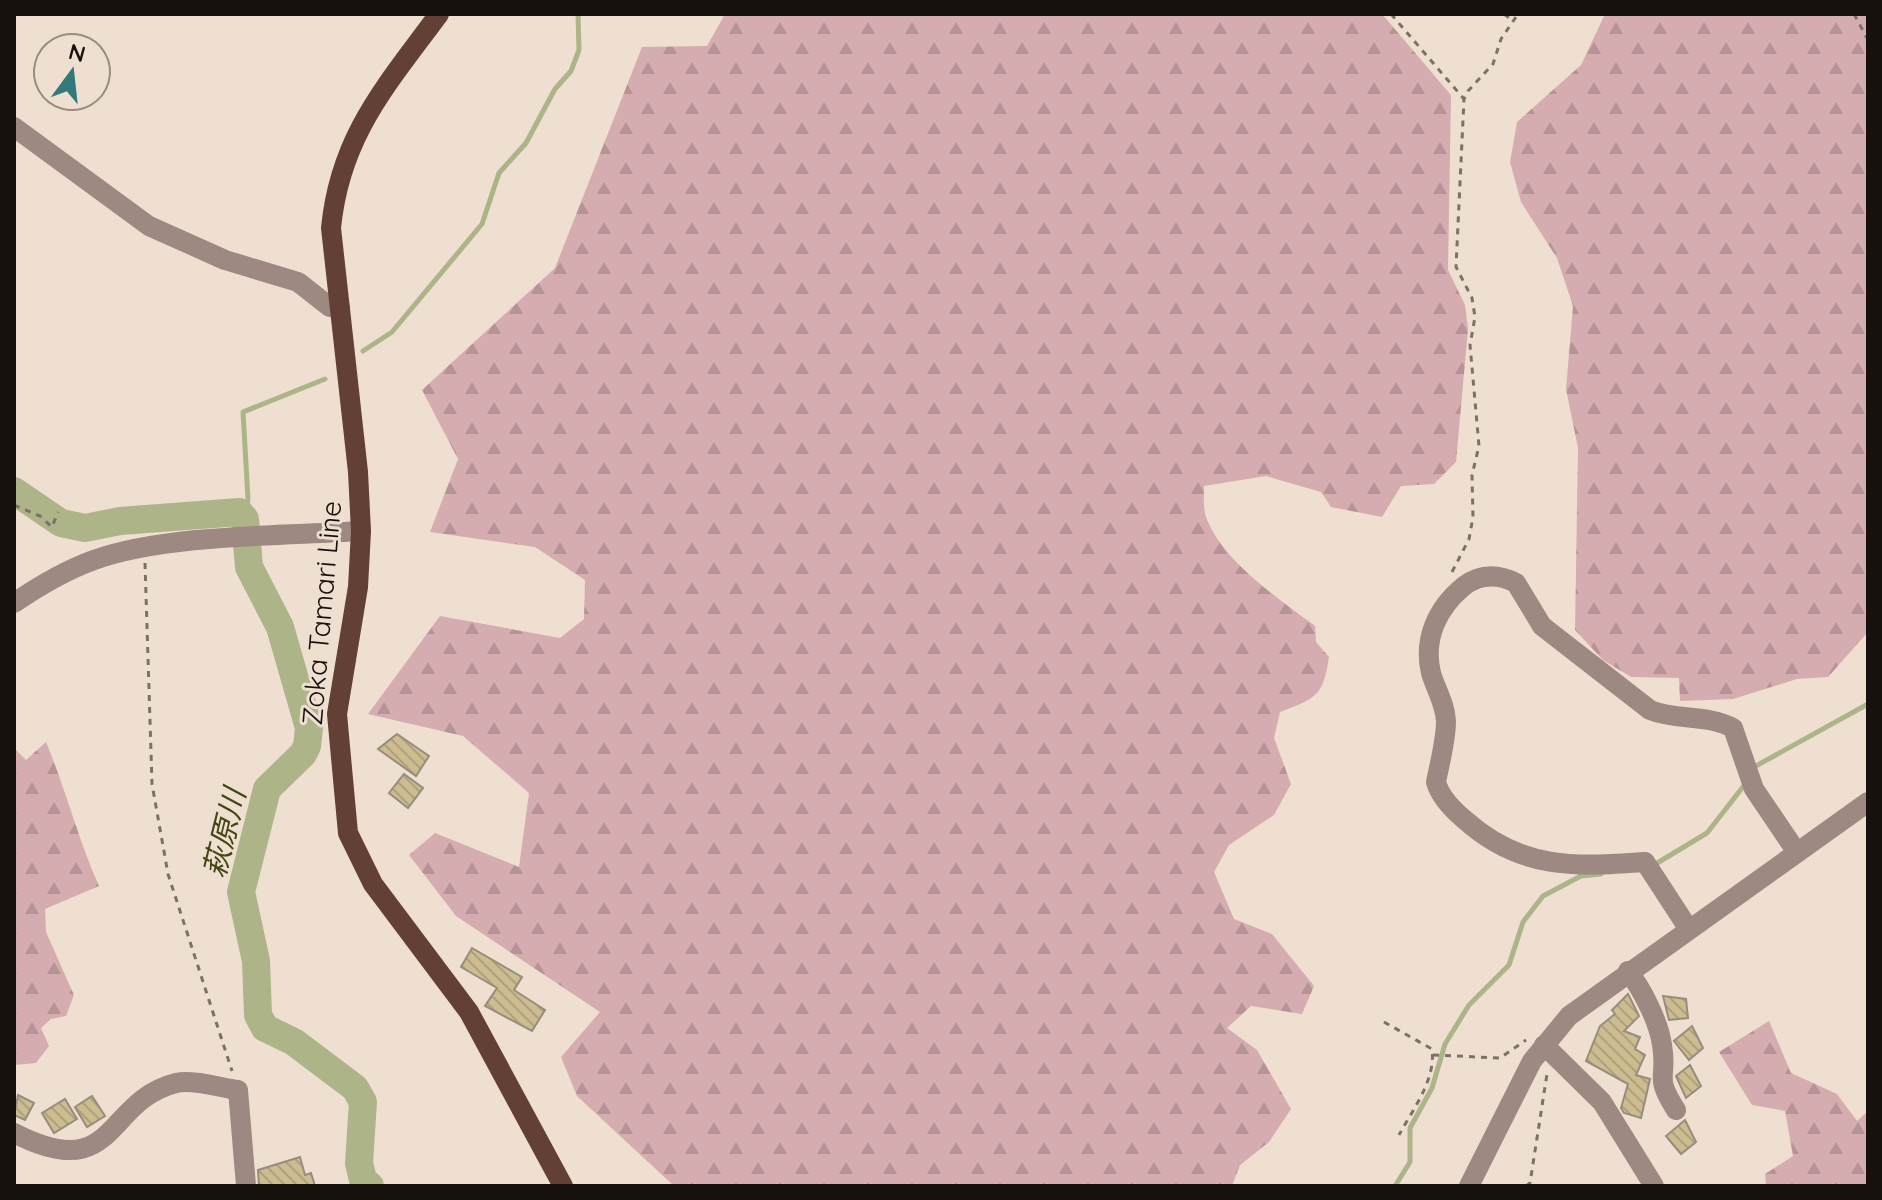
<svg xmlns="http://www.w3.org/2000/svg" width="1882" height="1200" font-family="Quicksand,'Noto Sans JP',sans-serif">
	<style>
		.forest { fill: url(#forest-firs) }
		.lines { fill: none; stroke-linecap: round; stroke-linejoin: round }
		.stream { stroke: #adb488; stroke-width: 5 }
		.river { stroke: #adb488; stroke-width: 28 }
		.building { fill: url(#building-back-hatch); stroke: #958e7d; stroke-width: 2 }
		.path { stroke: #7c7168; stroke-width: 3; stroke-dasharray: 6 6; stroke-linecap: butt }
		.minor { stroke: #9e8882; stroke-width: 20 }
		.major { stroke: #634036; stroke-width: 20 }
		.labels { text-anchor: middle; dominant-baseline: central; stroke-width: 6; stroke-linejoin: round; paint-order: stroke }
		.street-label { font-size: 28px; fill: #17110d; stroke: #efdfd1 }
		.water-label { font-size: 30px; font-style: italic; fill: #414612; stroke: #efdfd1 }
	</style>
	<defs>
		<pattern id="forest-firs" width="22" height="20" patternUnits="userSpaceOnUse" patternTransform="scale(2)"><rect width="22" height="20" fill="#d5acb0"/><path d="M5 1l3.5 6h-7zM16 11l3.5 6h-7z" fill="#b69396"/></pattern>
		<pattern id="building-back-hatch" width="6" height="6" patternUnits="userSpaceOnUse" patternTransform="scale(2)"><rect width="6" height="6" fill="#cdbc90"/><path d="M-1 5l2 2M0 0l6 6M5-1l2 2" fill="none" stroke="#afa17b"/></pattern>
	</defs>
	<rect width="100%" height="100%" fill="#efdfd1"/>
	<g class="forest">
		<path d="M 725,14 L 1382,14 L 1451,95 L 1448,270 L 1465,305 L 1468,329 L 1456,462 L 1434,484 L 1401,486 L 1382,517 L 1331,507 L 1321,492 L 1266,476 L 1204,486 C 1204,495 1203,508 1206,517 C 1222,561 1279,599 1315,626 L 1316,642 L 1329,657 C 1323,697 1316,698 1280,712 L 1274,738 L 1291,784 L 1274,815 L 1229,845 L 1214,872 L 1234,919 L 1272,934 L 1314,986 L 1302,1014 L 1251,1006 L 1227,1028 L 1257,1050 L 1291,1109 L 1269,1142 L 1240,1165 L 1232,1186 L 674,1186 L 577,1096 L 561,1057 L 600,1012 L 456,916 L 409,855 L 435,833 L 519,867 L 529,793 L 463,736 L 368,714 L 440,616 L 560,638 L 584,619 L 585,580 L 535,547 L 430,532 L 458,459 L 422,390 L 555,268 L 642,47 L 707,46 Z"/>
		<polygon points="1605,14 1868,14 1868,632 1828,677 1797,679 1733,699 1680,701 1679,678 1631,677 1603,660 1575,630 1578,448 1566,389 1573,306 1557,258 1521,202 1510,162 1517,122 1581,65"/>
		<path d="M 46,742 C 66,790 78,839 99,886 L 45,909 L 46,932 L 74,995 L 66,1016 L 51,1019 L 41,1028 L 49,1046 L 36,1063 L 14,1065 L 14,748 L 26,760 Z"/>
		<polygon points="1769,1021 1791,1073 1837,1094 1857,1121 1868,1111 1868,1186 1766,1186 1765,1174 1793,1156 1785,1111 1752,1105 1719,1052"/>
	</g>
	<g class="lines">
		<g class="stream">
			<polyline points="363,351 392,332 482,224 499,173 526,143 555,89 571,71 579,50 578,14"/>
			<polyline points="245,519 248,499 243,412 325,379"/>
			<polyline points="1754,767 1868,704"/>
			<polyline points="1654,865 1707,833 1746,783"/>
			<polyline points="1395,1186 1410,1162 1410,1128 1432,1088 1445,1044 1469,1005 1509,965 1523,922 1543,896 1581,876 1601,874"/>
		</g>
		<polyline class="river" points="14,491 61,523 85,528 120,521 239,512 245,519 249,567 280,627 309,728 307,746 303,754 267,789 241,892 256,961 258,1015 265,1028 294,1042 355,1088 363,1102 359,1163 363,1180 370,1186"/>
	</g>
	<g class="building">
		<polygon points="397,734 429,756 416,776 378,749"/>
		<polygon points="404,774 423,788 408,808 389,793"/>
		<polygon points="472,948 522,977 514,990 545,1010 532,1031 485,1006 497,988 461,967"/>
		<polygon points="1628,994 1639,1016 1624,1031 1640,1037 1635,1049 1645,1055 1636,1075 1650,1079 1641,1118 1624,1113 1621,1108 1628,1084 1586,1061 1600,1026 1615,1014 1612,1010"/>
		<polygon points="1663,996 1686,999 1688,1018 1669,1020"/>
		<polygon points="1692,1026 1703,1048 1689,1060 1674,1041"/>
		<polygon points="1690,1065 1701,1086 1686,1098 1676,1076"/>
		<polygon points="18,1095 34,1103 25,1120 14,1115"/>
		<polygon points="92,1096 105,1116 87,1127 75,1107"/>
		<polygon points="65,1099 77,1119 54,1133 42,1113"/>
		<polygon points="1685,1120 1696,1142 1681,1154 1666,1136"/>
		<polygon points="300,1157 305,1175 311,1173 315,1186 259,1186 258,1170"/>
	</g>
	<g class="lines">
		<g class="path">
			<polyline points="1391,14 1464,99"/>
			<polyline points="1504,14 1513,21"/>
			<polyline points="1854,14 1868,40"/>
			<polyline points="14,505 40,516 52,527 58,512"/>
			<polyline points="145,563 152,784 168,874 232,1071"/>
			<polyline points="1452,572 1469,539 1473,517 1472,475 1479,446 1470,345 1475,317 1472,298 1456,267 1464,99 1468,91 1493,64 1501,39 1518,14"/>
			<path d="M 1384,1022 L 1432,1049 C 1436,1080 1413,1109 1399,1135"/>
			<polyline points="1433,1055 1500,1058 1526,1040"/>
			<polyline points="1526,1186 1530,1183 1547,1074"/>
		</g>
		<g class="minor">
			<polyline points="14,127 149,226 225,260 298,282 330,307 340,307"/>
			<path d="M 14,603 C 39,586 66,570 94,560 C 167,534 283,536 361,531"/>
			<path d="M 1688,928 L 1645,862 C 1575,867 1521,870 1465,820 C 1453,810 1440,797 1436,782 C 1440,762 1446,740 1446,721 C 1445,703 1436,690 1431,673 C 1423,639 1437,608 1464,586 C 1480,574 1498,574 1516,583 L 1542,626 L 1650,710 C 1677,721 1707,714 1733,728 L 1754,789 L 1796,851"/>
			<path d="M 1628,971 C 1642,989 1659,1022 1662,1045 C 1668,1080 1653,1074 1676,1110"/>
			<polyline points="1544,1045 1602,1102 1654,1186"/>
			<path d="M 14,1133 C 117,1186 104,1101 176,1083 C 193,1079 221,1088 238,1090 L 246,1186"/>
			<polyline points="1469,1186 1532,1061 1569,1016 1868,802"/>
		</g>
		<path class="major" d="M 439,14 C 386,86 340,136 331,228 L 358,472 L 361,531 L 358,587 L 337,714 L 348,833 L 373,884 L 469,1012 L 563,1186"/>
	</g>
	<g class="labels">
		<g class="street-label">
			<text transform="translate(321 613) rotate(-85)">Zoka Tamari Line</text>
		</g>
		<g class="water-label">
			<text transform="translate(224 833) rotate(-76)">萩原川</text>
		</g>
	</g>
	<rect width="1882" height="1200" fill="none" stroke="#17110d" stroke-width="32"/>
	<g transform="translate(72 72) rotate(15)"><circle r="38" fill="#efdfd1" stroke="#998d83" stroke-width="2"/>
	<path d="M0-6L14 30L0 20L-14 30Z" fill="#317a79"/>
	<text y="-12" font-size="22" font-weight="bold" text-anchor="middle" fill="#17110d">N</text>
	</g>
</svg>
